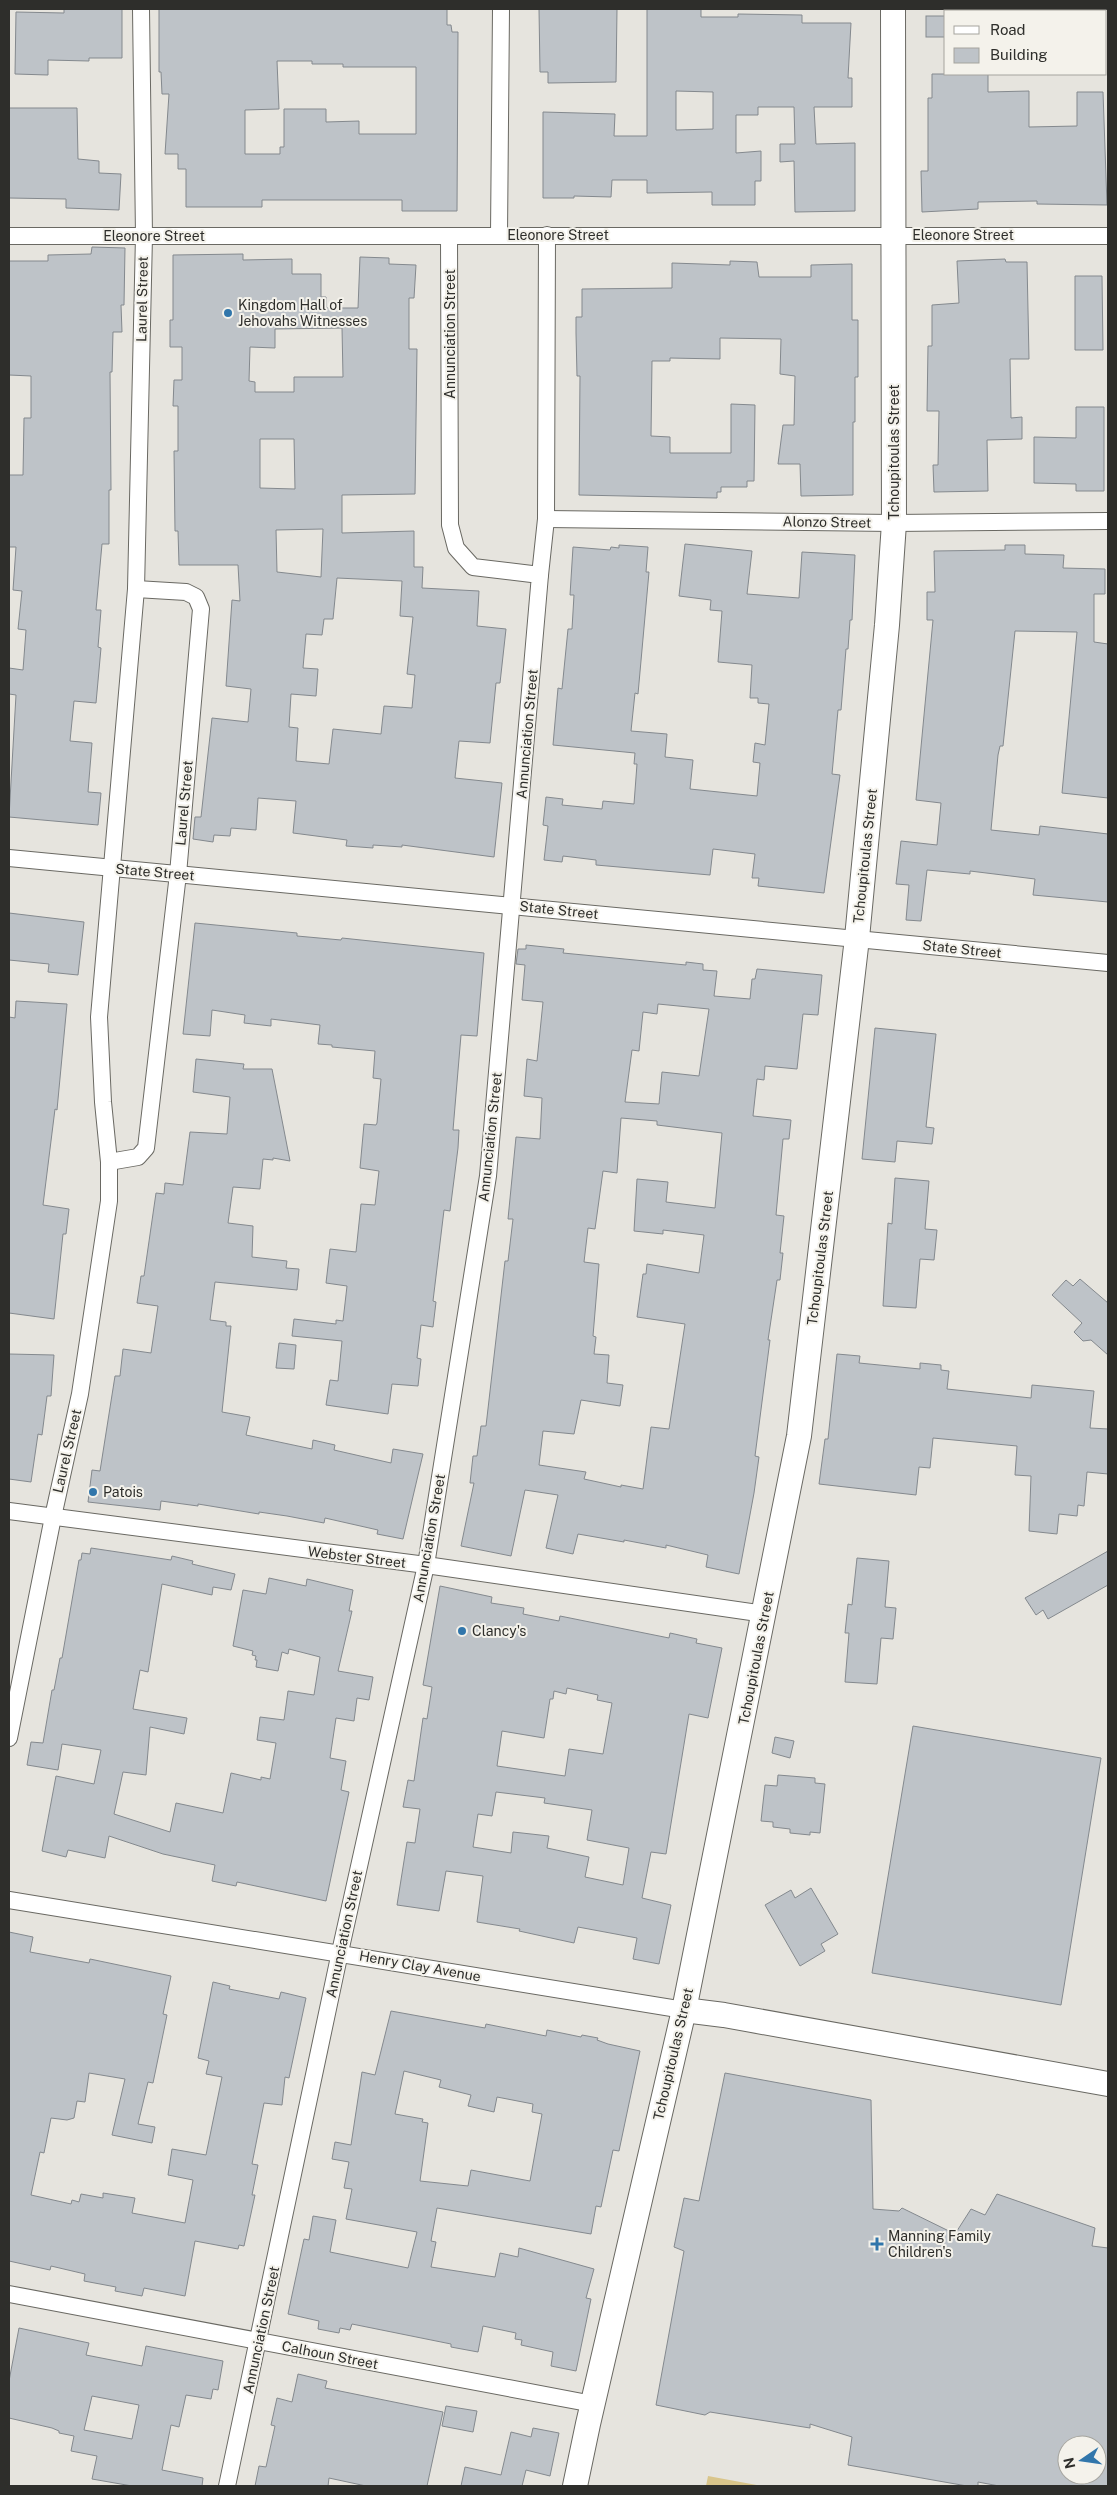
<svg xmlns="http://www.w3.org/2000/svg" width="1117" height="2495" font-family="'Public Sans',sans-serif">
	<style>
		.green { fill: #d9c58b }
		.building { fill: #bec3c8; stroke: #84898e; fill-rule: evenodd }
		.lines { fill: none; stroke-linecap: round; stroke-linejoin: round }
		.street-casing { stroke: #6a6963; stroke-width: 18 }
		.secondary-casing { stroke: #6a6963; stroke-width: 26 }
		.street { stroke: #fff; stroke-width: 16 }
		.secondary { stroke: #fff; stroke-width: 24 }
		.poi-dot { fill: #3176ab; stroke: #f4f2eb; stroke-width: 2 }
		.labels { text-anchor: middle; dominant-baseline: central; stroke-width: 4; stroke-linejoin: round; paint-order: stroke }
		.street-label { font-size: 14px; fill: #2e2e2b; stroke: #f4f2eb }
		.poi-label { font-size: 14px; fill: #2e2e2b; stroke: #f4f2eb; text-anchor: start }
	</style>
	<rect width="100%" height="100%" fill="#e6e4de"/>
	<polygon class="green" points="708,2476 762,2486 706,2486"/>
	<g class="building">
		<polygon points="64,9 122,9 122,58 89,58 89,61 48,60 48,75 15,74 16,12 64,13"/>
		<path d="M 159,9 L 447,9 L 447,25 L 451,25 L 452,32 L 458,32 L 457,211 L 402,211 L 402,200 L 262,200 L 262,207 L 186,207 L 186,169 L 178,169 L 178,154 L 165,154 L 169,94 L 162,94 L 161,72 L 159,72 ZM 277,61 L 312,61 L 312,64 L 343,64 L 343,67 L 416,67 L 416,134 L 359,134 L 359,121 L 326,122 L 326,109 L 284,109 L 284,147 L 280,147 L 280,154 L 245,154 L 245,110 L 279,109 Z"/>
		<polygon points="539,9 617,9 616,82 548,83 548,72 540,72"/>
		<path d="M 647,9 L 701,9 L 701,17 L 738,17 L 738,14 L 802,15 L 802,23 L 851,23 L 848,78 L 852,78 L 852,107 L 814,107 L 816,144 L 855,143 L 855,211 L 795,212 L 794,161 L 780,162 L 780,144 L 795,144 L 794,107 L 758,107 L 758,115 L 736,115 L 736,153 L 761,151 L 761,181 L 755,181 L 755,205 L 712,205 L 712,192 L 647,193 L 647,180 L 612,180 L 611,197 L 574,196 L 574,198 L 543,198 L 543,112 L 615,114 L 614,136 L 647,136 ZM 676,91 L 713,92 L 713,129 L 676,130 Z"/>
		<rect x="926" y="16" width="20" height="21"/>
		<polygon points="932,74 988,74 988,92 1029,91 1029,127 1077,126 1077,92 1103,92 1107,205 1037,204 1037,201 978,202 978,209 922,212 921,171 928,171 928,98 932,98"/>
		<polygon points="9,108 77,108 78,159 99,161 99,173 121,174 119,210 66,208 66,199 9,198"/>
		<polygon points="92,247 125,248 124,305 121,305 122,332 113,332 112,372 110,372 111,490 109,490 109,544 102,544 96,610 101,610 98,647 101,648 96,703 74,701 70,741 92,743 88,792 101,793 98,825 9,817 16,695 9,694 9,668 23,670 26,630 18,629 22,591 13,590 16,547 9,547 9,475 23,475 24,418 31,418 31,376 9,375 9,261 48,261 48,255 91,254"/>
		<path d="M 243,254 L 243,260 L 292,259 L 292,274 L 321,274 L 321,297 L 326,297 L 326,308 L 358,308 L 360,257 L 389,258 L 389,264 L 416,265 L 414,298 L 409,298 L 409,349 L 417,349 L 415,494 L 342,495 L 342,533 L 414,531 L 414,567 L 423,567 L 422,588 L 479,591 L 477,626 L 506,629 L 500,683 L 496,683 L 490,743 L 459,741 L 455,778 L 502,783 L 494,857 L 402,845 L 402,847 L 373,845 L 373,848 L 346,846 L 347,840 L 293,833 L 296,801 L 258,798 L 256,830 L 231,828 L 230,836 L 214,835 L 213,842 L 193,839 L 195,817 L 201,817 L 212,718 L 248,722 L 251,689 L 226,686 L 232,600 L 240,601 L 238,565 L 179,565 L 178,531 L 175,531 L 174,451 L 178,451 L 178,406 L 173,406 L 174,380 L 182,380 L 182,347 L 170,347 L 170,320 L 173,320 L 173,255 ZM 342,328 L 343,377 L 294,377 L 294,392 L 255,392 L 255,382 L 249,381 L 250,347 L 275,348 L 275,329 ZM 260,439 L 294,439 L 295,489 L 260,488 ZM 323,529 L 321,577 L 277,572 L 276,530 ZM 337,578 L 402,581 L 400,616 L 413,617 L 407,674 L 415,675 L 412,708 L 384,706 L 381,734 L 333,729 L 329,764 L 296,761 L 298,728 L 289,727 L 291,694 L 316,696 L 318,669 L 303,668 L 306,634 L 322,635 L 324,619 L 333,619 Z"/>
		<polygon points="1005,259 1006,262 1027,262 1029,359 1010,359 1011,418 1022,417 1022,439 987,440 988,491 934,492 933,465 938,465 939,411 927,411 928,346 932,346 932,305 959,303 957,261"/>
		<polygon points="730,261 757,262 759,277 811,277 811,265 852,264 852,320 858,320 858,377 855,377 855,422 853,422 853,495 801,496 800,464 778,464 783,425 794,425 795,376 780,374 781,339 720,338 720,359 670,358 670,361 652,361 651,436 670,437 670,453 731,453 731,404 755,405 754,481 747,481 747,487 721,487 721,492 717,492 717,498 579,495 580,376 577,376 576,333 576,317 582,317 582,289 672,288 672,263 730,265"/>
		<polygon points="1075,276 1102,276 1103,350 1075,350"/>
		<polygon points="1076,407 1104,407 1104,491 1076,491 1076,484 1034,483 1034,437 1076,438"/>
		<polygon points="685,544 752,551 747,594 799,598 802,552 855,555 852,620 850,620 848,649 846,649 841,710 838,710 832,774 840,775 824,893 758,886 759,878 752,878 755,854 713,849 710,875 596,865 596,860 563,856 562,862 544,860 548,826 543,825 546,797 563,799 562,805 602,809 603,801 634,804 637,764 634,764 635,753 553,745 558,688 562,689 568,629 572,629 574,595 570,595 573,547 610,550 611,547 619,548 619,545 648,547 646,572 649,572 638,694 635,693 631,731 667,734 665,757 693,760 690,789 757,796 760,763 753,762 755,743 765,745 769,704 758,703 758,698 750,698 752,665 718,662 722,611 710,610 711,600 679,596"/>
		<polygon points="1005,545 1025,545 1025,554 1064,555 1063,568 1105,569 1105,594 1094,594 1094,642 1108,644 1108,798 1062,793 1077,632 1015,631 1003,746 1000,746 998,755 991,830 1039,835 1040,826 1108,834 1108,902 1033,895 1035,879 970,871 970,874 927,870 921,921 906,920 909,885 896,884 901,841 937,845 941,803 916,800 933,620 927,620 927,592 935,592 934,551 1005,550"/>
		<polygon points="9,913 84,922 78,975 48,972 49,964 9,960"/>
		<polygon points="195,923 297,933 297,936 341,940 342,938 484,953 477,1036 461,1035 453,1130 459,1130 458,1148 450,1211 444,1210 433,1301 436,1302 433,1327 421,1325 417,1358 421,1359 418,1386 392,1384 388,1414 326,1405 330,1380 338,1381 342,1341 292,1336 294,1319 336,1324 336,1320 343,1321 347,1286 326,1283 330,1249 356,1252 361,1204 375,1205 379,1171 360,1168 364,1124 376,1125 377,1123 381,1079 373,1078 375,1051 332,1047 332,1045 318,1044 320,1025 271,1019 271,1026 244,1023 245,1015 212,1010 210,1036 183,1034"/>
		<path d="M 526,945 L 564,949 L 563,953 L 686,965 L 686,962 L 703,964 L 703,970 L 717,971 L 714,996 L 750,999 L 752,979 L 755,979 L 757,969 L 822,975 L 818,1015 L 803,1014 L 797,1069 L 765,1066 L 764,1080 L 757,1079 L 753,1116 L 791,1120 L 789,1139 L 783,1139 L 776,1215 L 784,1216 L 780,1253 L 783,1253 L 780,1280 L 777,1280 L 768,1340 L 770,1340 L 755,1456 L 759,1457 L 754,1493 L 739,1574 L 706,1567 L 708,1555 L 666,1545 L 666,1548 L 624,1540 L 624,1542 L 578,1534 L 573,1554 L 546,1548 L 558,1495 L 525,1490 L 511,1556 L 461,1546 L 474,1483 L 470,1483 L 473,1456 L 477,1456 L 481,1426 L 486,1426 L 505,1261 L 508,1261 L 513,1219 L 508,1219 L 516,1137 L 540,1139 L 542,1098 L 524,1096 L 527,1059 L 537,1061 L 543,1002 L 522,1000 L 525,965 L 516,964 L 518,949 L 526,949 ZM 658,1004 L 709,1009 L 699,1076 L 662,1072 L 659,1104 L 625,1102 L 632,1050 L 639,1051 L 643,1012 L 657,1014 ZM 621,1118 L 657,1121 L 657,1125 L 722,1133 L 715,1208 L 666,1202 L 668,1182 L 637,1179 L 634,1231 L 663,1234 L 663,1230 L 704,1235 L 699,1273 L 647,1264 L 646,1274 L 643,1274 L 637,1317 L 685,1324 L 669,1429 L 651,1427 L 643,1489 L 621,1485 L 621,1487 L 584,1479 L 586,1472 L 539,1465 L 543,1431 L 574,1434 L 581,1400 L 620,1406 L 623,1385 L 607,1383 L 609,1355 L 594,1354 L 596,1337 L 593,1336 L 599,1264 L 584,1262 L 588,1228 L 595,1229 L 603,1171 L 617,1173 Z"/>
		<polygon points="16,1001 67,1004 57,1110 55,1109 43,1205 69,1209 66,1234 63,1234 54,1319 9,1313 9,1017 15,1018"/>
		<polygon points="875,1028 936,1034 926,1127 934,1128 932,1144 897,1141 895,1162 862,1159"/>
		<polygon points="196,1059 244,1064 243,1069 272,1069 290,1161 273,1158 273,1160 263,1159 260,1189 233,1187 228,1223 253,1226 252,1257 287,1261 286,1268 299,1269 297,1290 215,1282 210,1320 226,1322 226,1326 231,1326 222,1412 250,1417 246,1435 312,1449 313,1440 335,1445 334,1450 391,1463 393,1449 423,1454 403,1539 377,1534 378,1530 325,1518 324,1523 287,1516 259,1512 259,1514 198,1504 198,1506 161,1501 160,1510 88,1502 92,1470 100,1471 115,1376 120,1376 123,1349 151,1353 158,1306 137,1303 141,1276 144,1276 156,1193 164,1194 165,1183 183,1185 190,1132 227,1134 230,1097 193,1092"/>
		<polygon points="895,1178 929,1181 925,1229 937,1230 934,1260 920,1259 916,1308 883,1306 888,1223 892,1224"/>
		<polygon points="1080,1279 1108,1303 1108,1355 1091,1340 1083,1341 1074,1332 1082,1323 1052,1295 1066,1280 1073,1286"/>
		<polygon points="279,1343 296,1345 294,1369 276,1368"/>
		<polygon points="9,1354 54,1355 51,1396 47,1396 42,1435 38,1434 31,1482 9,1479"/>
		<polygon points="837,1354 860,1356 859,1363 920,1369 920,1363 941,1365 941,1370 949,1371 947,1389 1031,1398 1032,1385 1094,1391 1090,1428 1108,1429 1108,1474 1087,1472 1084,1506 1078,1505 1077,1516 1059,1514 1057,1534 1029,1531 1031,1476 1015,1475 1017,1446 933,1438 930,1468 919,1467 916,1495 819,1484 825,1439 828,1439"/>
		<polygon points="91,1548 171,1560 172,1556 193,1561 192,1564 235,1574 231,1590 213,1587 212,1595 162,1584 148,1672 140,1670 133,1709 187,1718 184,1734 150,1727 146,1775 123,1772 114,1814 170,1832 176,1803 223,1813 231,1773 261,1780 261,1777 270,1779 276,1743 257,1740 260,1717 284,1720 288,1691 314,1695 320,1657 289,1649 288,1654 282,1652 278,1671 256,1667 257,1660 255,1660 256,1656 252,1655 253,1651 233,1646 243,1590 266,1594 269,1578 306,1586 307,1579 353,1590 349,1611 352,1611 338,1671 373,1677 369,1700 357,1698 354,1721 336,1718 330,1758 346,1761 341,1790 349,1792 326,1901 237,1882 236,1886 212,1881 215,1865 163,1854 109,1836 105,1858 68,1850 66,1857 42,1851 56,1776 94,1784 101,1750 62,1744 58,1770 27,1765 31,1742 43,1743 52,1690 54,1690 60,1658 62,1658 79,1560 81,1560 82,1553 90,1554"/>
		<polygon points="1108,1551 1108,1585 1048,1619 1043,1610 1036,1615 1025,1598"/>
		<polygon points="857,1558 889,1561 885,1607 896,1608 893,1639 881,1638 877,1684 845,1682 849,1633 845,1633 848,1604 852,1605"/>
		<path d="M 440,1586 L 492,1597 L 491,1603 L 524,1608 L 523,1614 L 559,1621 L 560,1616 L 669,1638 L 670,1633 L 697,1639 L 696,1643 L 722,1648 L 708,1718 L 689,1714 L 666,1854 L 651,1852 L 642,1898 L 671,1905 L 659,1964 L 633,1959 L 637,1938 L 578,1927 L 574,1943 L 519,1931 L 520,1929 L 477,1922 L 483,1876 L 446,1871 L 439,1911 L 397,1905 L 407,1842 L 415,1843 L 420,1809 L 403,1807 L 408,1780 L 414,1781 L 423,1718 L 427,1719 L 432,1687 L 423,1685 ZM 567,1688 L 598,1695 L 597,1700 L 612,1703 L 603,1754 L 569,1749 L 565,1776 L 497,1766 L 502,1731 L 544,1738 L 550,1699 L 553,1699 L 554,1691 L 566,1694 ZM 496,1792 L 545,1798 L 544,1803 L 592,1810 L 587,1840 L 629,1848 L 623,1885 L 585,1877 L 589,1857 L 547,1848 L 549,1836 L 513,1832 L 511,1853 L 473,1847 L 478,1814 L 492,1816 Z"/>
		<polygon points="913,1726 1101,1758 1061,2005 872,1973"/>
		<polygon points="775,1737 794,1741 790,1758 772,1753"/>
		<polygon points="778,1775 815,1778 815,1783 825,1784 820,1833 810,1832 810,1835 790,1833 790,1829 773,1827 773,1822 761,1821 765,1785 777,1786"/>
		<polygon points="811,1888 838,1934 821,1944 825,1951 800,1966 765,1905 791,1890 795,1898"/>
		<polygon points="9,1932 33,1937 30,1952 89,1963 90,1959 171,1976 163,2014 167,2015 153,2083 148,2082 138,2124 155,2127 152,2143 112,2135 125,2079 89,2073 85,2102 77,2101 74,2118 67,2120 51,2118 44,2153 40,2152 31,2195 71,2204 72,2200 79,2202 81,2194 103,2198 103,2193 135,2198 132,2213 185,2223 193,2180 168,2175 172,2149 206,2155 222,2077 206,2074 209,2061 198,2058 213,1982 230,1986 229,1989 279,1999 281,1992 306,1998 289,2078 285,2077 282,2105 264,2103 252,2164 258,2165 252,2195 255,2195 244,2246 239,2245 238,2249 195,2241 185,2296 144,2288 142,2296 115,2291 116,2287 84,2281 85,2274 51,2266 50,2270 9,2261"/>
		<path d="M 391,2011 L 485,2028 L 486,2024 L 546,2036 L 547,2030 L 581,2037 L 582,2035 L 598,2038 L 597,2040 L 608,2044 L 640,2051 L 619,2151 L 613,2150 L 601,2207 L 596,2206 L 591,2234 L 437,2208 L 431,2241 L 436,2242 L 431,2267 L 495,2277 L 500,2253 L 518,2257 L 519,2248 L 594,2269 L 586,2298 L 591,2299 L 576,2371 L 551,2366 L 553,2352 L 521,2345 L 522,2340 L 515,2339 L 516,2333 L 483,2326 L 478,2352 L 451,2347 L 451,2344 L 352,2324 L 350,2330 L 340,2328 L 339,2333 L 318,2329 L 319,2321 L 288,2314 L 304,2239 L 309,2240 L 313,2216 L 336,2220 L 330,2252 L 408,2268 L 417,2232 L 346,2219 L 352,2189 L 344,2188 L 349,2162 L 332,2159 L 335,2142 L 351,2145 L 362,2072 L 375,2075 ZM 404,2071 L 441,2080 L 439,2087 L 471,2095 L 468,2106 L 494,2112 L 497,2097 L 533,2104 L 532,2112 L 542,2114 L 530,2181 L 471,2170 L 468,2186 L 420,2181 L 428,2123 L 422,2122 L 423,2119 L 395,2114 Z"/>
		<path d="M 725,2073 L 871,2100 L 873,2209 L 899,2211 L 902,2208 L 955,2234 L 971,2209 L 985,2215 L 997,2194 L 1095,2228 L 1092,2246 L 1108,2248 L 1108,2486 L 999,2486 L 978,2482 L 978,2486 L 967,2486 L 848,2465 L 852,2437 L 810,2424 L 810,2428 L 710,2412 L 705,2415 L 656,2405 L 684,2251 L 674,2247 L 684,2198 L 699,2201 ZM 1067,2445 L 1097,2445 L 1097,2475 L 1067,2475 Z"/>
		<path d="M 19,2328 L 89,2343 L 86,2355 L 142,2366 L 146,2346 L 223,2361 L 218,2390 L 213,2389 L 211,2399 L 186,2395 L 179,2427 L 171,2425 L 162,2470 L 203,2478 L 202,2486 L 132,2486 L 92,2479 L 97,2456 L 71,2451 L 74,2436 L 59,2433 L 59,2431 L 52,2428 L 9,2418 L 9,2381 ZM 92,2396 L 139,2405 L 132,2439 L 84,2430 Z"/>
		<polygon points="298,2374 327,2381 325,2388 443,2412 427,2486 366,2486 329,2478 328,2486 255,2486 259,2466 266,2467 275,2426 271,2425 277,2398 292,2402"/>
		<polygon points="446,2406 477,2411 473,2432 442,2426"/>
		<polygon points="533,2428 559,2433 550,2476 526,2470 522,2486 461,2486 465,2467 501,2475 511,2432 531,2437"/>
	</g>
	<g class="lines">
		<g class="street-casing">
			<g id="street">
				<polyline points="499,234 501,9"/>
				<polyline points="9,236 1108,236"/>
				<polyline points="546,519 894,523 1108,521"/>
				<polyline points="540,575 546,519 547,235"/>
				<polyline points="9,858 1108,963"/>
				<polyline points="109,1162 138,1157 146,1148 178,874 201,609 196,597 186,592 136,589"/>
				<polyline points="9,1511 426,1565 765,1614"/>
				<polyline points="9,1738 53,1517 80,1394 109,1201 109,1162 103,1102 99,1017 136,589 144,236 141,9"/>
				<polyline points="9,1900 684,2010"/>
				<polyline points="9,2294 593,2404"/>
				<polyline points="227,2486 340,1952 426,1565 488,1176 540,575 473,567 456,548 450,525 449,236"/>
			</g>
		</g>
		<g class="secondary-casing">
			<g id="secondary">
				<polyline points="684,2010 724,2015 1108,2084"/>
				<polyline points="575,2486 588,2424 684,2010 799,1436 857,938 887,625 894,523 893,9"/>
			</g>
		</g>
		<use href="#street" class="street"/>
		<use href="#secondary" class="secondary"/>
	</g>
	<g class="poi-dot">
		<circle cx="228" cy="313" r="5"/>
		<circle cx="93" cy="1492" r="5"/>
		<circle cx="462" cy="1631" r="5"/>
		<path d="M874.5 2236.5h5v5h5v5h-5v5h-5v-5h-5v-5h5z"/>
	</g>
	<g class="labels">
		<g class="street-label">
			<text x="558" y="235">Eleonore Street</text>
			<text x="963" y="235">Eleonore Street</text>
			<text x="154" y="236">Eleonore Street</text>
			<text transform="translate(142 299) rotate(-89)">Laurel Street</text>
			<text transform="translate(450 334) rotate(-90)">Annunciation Street</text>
			<text transform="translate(894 452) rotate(-90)">Tchoupitoulas Street</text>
			<text transform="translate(827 522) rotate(1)">Alonzo Street</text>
			<text transform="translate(527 734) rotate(-85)">Annunciation Street</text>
			<text transform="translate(184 803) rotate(-85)">Laurel Street</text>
			<text transform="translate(865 856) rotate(-84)">Tchoupitoulas Street</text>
			<text transform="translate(155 872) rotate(5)">State Street</text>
			<text transform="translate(559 910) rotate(6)">State Street</text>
			<text transform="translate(962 949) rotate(6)">State Street</text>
			<text transform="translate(490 1137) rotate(-84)">Annunciation Street</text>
			<text transform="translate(820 1258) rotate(-83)">Tchoupitoulas Street</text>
			<text transform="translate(67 1451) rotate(-77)">Laurel Street</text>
			<text transform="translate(429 1538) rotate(-80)">Annunciation Street</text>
			<text transform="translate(357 1557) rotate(7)">Webster Street</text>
			<text transform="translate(756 1658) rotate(-79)">Tchoupitoulas Street</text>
			<text transform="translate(344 1934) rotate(-78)">Annunciation Street</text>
			<text transform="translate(420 1966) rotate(10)">Henry Clay Avenue</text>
			<text transform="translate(673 2054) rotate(-77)">Tchoupitoulas Street</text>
			<text transform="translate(261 2330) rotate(-78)">Annunciation Street</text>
			<text transform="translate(330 2355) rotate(11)">Calhoun Street</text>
		</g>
		<g class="poi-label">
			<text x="238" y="305">Kingdom Hall of<tspan x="238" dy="16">Jehovahs Witnesses</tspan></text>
			<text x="103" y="1492">Patois</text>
			<text x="472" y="1631">Clancy's</text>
			<text x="888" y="2236">Manning Family<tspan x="888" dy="16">Children's</tspan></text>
		</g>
	</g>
	<rect width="1117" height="2495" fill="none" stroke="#2e2e2b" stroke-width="20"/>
	<rect x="944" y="10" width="162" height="65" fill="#f4f2eb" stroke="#a5a49e"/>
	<rect x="954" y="26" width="25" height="8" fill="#ffffff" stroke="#a5a49e"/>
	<text x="990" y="35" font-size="15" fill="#2e2e2b">Road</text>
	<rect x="954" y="48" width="25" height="15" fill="#bec3c8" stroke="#a5a49e"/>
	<text x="990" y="60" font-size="15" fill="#2e2e2b">Building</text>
	<g transform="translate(1082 2460) rotate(257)"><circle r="24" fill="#f4f2eb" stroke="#a5a49e"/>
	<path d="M0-4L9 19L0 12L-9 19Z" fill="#3176ab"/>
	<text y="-8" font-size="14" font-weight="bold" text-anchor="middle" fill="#2e2e2b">N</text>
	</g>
</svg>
